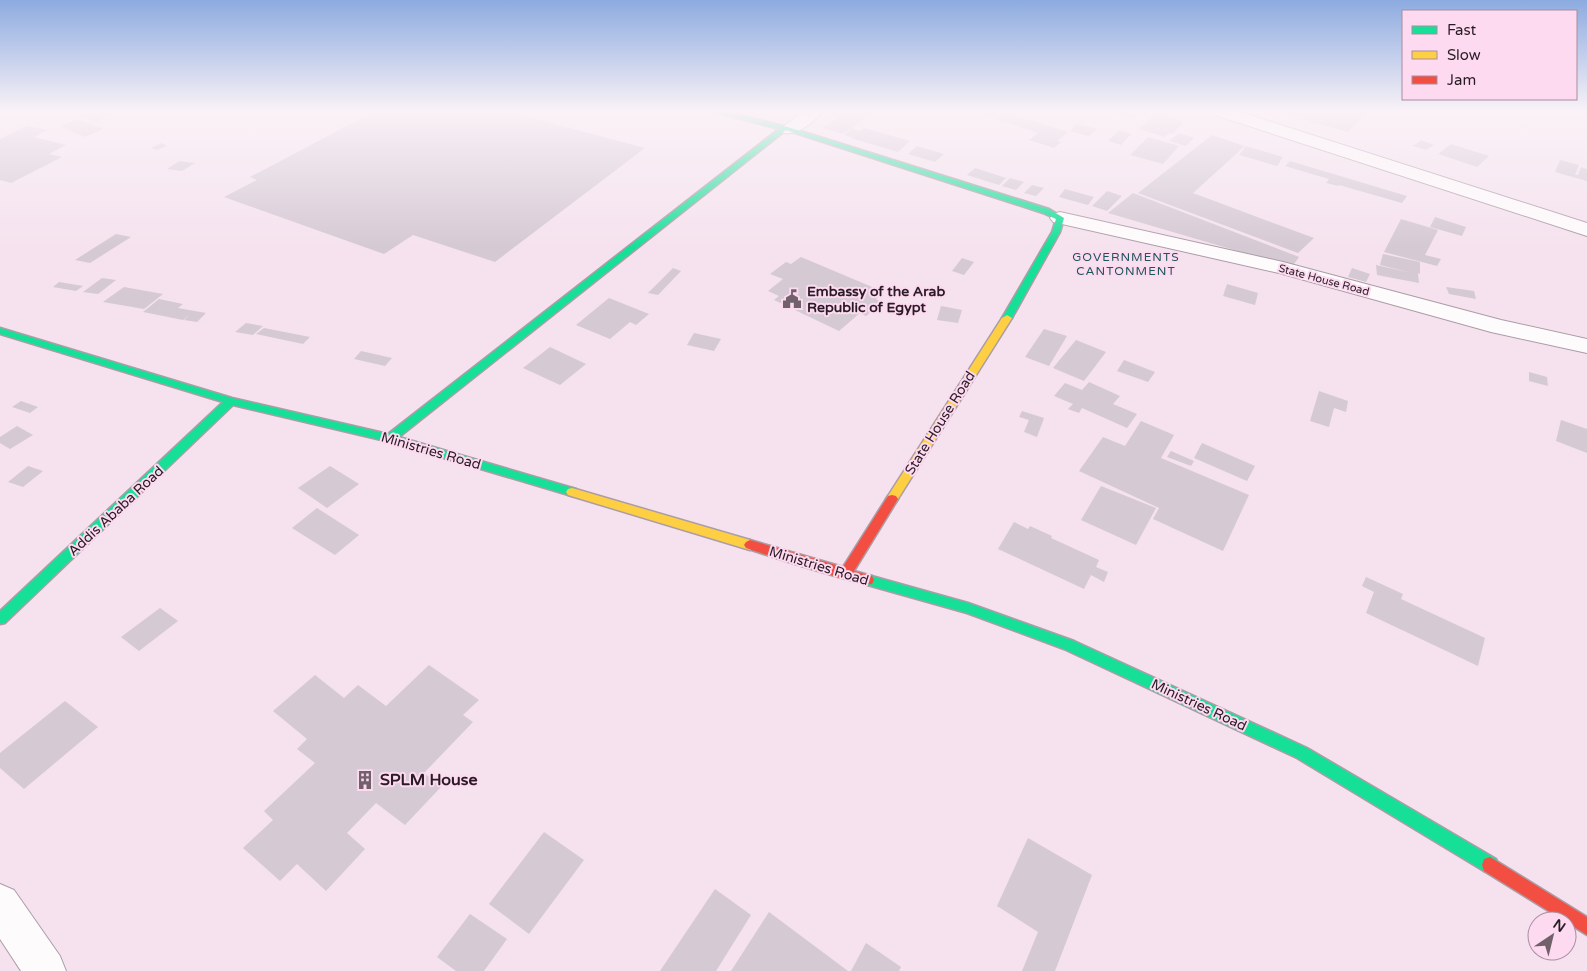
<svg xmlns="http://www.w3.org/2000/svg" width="1587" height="971" font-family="'Varela Round',sans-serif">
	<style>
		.building { fill: #d5c9d4 }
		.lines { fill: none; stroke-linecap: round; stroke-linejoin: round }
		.street-casing { stroke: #ab9da6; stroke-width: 2 }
		.fast-casing { stroke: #ab9da6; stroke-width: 3 }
		.slow-casing { stroke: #ab9da6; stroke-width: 3 }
		.jam-casing { stroke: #ab9da6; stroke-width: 3 }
		.street { fill: #fefbfc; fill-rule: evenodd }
		.fast { fill: #16e098; fill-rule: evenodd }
		.slow { fill: #ffcf43; fill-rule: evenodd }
		.jam { fill: #f24e42; fill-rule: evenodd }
		.labels { text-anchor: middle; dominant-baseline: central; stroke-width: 4; stroke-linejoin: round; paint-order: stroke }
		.far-street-label { font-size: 11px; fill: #291c25; stroke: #fddaf0 }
		.far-neighbourhood-label { font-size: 12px; letter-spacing: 1px; fill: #1a5559; stroke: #fddaf0 }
		.poi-label { font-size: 14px; font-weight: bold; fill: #291c25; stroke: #fddaf0; text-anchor: start }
		.street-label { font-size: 14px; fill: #291c25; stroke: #fddaf0 }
		.near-poi-label { font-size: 16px; font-weight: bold; fill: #291c25; stroke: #fddaf0; text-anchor: start }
	</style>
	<rect width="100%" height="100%" fill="#f5e2ee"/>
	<g class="building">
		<polygon points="375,111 505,111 645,148 495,262 413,235 384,254 224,197 257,180 250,177"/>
		<polygon points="848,111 875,111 843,134 823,128"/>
		<polygon points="988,111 999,111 989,118 981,116"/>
		<polygon points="1105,111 1143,111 1133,119"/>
		<polygon points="1274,111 1367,111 1348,132"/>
		<polygon points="92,112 97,115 104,112 111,115 95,122 82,116"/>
		<polygon points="1004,112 1068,132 1057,141 1061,142 1054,148 1029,140 1038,133 994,118"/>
		<polygon points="1157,113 1182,121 1180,122 1183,123 1172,134 1169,133 1165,137 1139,129"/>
		<polygon points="79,119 103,129 85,137 60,126"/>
		<polygon points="1077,124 1097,129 1089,136 1070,131"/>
		<polygon points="27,126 48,130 34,137 66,145 49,154 62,157 11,183 0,180 0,139"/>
		<polygon points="852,128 860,131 864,128 910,141 898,152 851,138 857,133 851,137 844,135"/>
		<polygon points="1119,130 1131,134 1121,145 1108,141"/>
		<polygon points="1179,133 1194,138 1186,146 1169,141"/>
		<polygon points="1212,135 1245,146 1193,193 1314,238 1298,253 1138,193"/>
		<polygon points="1148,137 1179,146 1163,164 1130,155"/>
		<polygon points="1421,140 1434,145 1426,150 1413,146"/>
		<polygon points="161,143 167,146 157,150 151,148"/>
		<polygon points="1451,144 1489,156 1477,167 1438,154"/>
		<polygon points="917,146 944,154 935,162 908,154"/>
		<polygon points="1246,146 1283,157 1277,166 1239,155"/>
		<polygon points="1560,160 1579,165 1575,175 1578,175 1581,167 1587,169 1587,181 1555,172"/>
		<polygon points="179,161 195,163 182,171 167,169"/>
		<polygon points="1290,161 1407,196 1402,203 1339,185 1338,186 1326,183 1329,179 1285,166"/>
		<polygon points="975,168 1006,178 999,185 967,175"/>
		<polygon points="1010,178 1024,182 1016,190 1002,186"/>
		<polygon points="1032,185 1044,188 1036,196 1024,193"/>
		<polygon points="1065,189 1094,197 1088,205 1059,197"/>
		<polygon points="1107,191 1122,196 1107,211 1092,206"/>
		<polygon points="1133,193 1299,257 1292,267 1108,213"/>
		<polygon points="1435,217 1466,227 1462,236 1430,227"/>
		<polygon points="1401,219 1438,230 1425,255 1441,259 1437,266 1384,252"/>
		<polygon points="116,234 131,237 90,263 75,260"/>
		<polygon points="1383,254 1420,262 1420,274 1418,273 1419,283 1377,275 1376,265 1412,273 1380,265"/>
		<polygon points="801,257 884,292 876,299 882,302 866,316 860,313 839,331 774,300 779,296 768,291 783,279 770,274 786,262 791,264"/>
		<polygon points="962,258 974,262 964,275 952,271"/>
		<polygon points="673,268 681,271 658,295 648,293"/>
		<polygon points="1352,268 1370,274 1366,282 1348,277"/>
		<polygon points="102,278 116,280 98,294 83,292"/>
		<polygon points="59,282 83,286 76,291 53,287"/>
		<polygon points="1227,284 1258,293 1255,305 1223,296"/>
		<polygon points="124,287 163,294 144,309 103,302"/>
		<polygon points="1446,287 1474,291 1476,299 1449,294"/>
		<polygon points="609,298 649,314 636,325 630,322 610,339 576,325"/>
		<polygon points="159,299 183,304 178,308 206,313 197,322 184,320 189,315 183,320 143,312"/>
		<polygon points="941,306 962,310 958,323 937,320"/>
		<polygon points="246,323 263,326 253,335 235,332"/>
		<polygon points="264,328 310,337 303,344 256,334"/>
		<polygon points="1044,329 1067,336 1049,366 1025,357"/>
		<polygon points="694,333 721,339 714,351 687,345"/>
		<polygon points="1076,340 1106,352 1084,381 1053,368"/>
		<polygon points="550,347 586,364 560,385 523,368"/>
		<polygon points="361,351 392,358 385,366 354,359"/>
		<polygon points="1124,360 1155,372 1148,382 1117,371"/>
		<polygon points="1529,372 1547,377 1548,386 1529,381"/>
		<polygon points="1089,382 1120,396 1113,404 1137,414 1127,428 1082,408 1079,413 1068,409 1073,404 1054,396 1065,383 1082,390"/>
		<polygon points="1319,391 1348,401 1346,412 1334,408 1329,427 1310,421"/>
		<polygon points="21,401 38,407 30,413 12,407"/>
		<polygon points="1022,411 1044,418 1037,437 1024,432 1029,420 1019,417"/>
		<polygon points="1561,420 1587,429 1587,453 1556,441"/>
		<polygon points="1141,421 1174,435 1161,458 1249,495 1223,551 1153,519 1159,508 1079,471 1103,437 1125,446"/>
		<polygon points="17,426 33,435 10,449 0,443 0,437"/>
		<polygon points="1202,443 1255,466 1247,481 1194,458"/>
		<polygon points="1171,451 1194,461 1191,466 1167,457"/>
		<polygon points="28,466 43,471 23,487 8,482"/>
		<polygon points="330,466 359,484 327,508 298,488"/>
		<polygon points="1101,486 1156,508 1136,545 1081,520"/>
		<polygon points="317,508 359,535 335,555 292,528"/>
		<polygon points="1014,522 1028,529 1030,526 1052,536 1051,538 1099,560 1096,567 1108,572 1104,582 1091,575 1084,589 998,549"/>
		<polygon points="1366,577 1403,594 1401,599 1485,638 1478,666 1366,613 1374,592 1362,586"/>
		<polygon points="160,608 178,621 139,651 121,637"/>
		<polygon points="429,665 479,700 463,715 473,722 424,773 441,787 405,825 376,803 347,833 365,849 326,891 297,864 280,881 243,848 273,820 264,811 315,763 297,749 307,739 273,711 315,675 344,698 358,685 386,706"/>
		<polygon points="65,701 98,727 24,789 0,768 0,753"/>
		<polygon points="544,832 584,860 529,934 489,904"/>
		<polygon points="1028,838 1092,875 1055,971 1022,971 1038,932 997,906"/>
		<polygon points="715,889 751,915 716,971 660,971"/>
		<polygon points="769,912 848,971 731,971"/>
		<polygon points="470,914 507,939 484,971 456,971 437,957"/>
		<polygon points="866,943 901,967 899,971 851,971"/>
	</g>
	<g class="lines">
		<g class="street-casing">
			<g id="street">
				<path d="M 804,111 L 822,111 C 815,122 796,136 783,133 L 780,129 Z"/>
				<polygon points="1213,111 1237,111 1587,223 1587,236 1215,115"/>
				<polygon points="1060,212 1283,262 1501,320 1587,339 1587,353 1491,332 1279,273 1053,222 1050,218 1053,214"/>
				<polygon points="0,884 14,890 60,956 66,971 21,971 0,939"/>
			</g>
		</g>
		<g class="fast-casing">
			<g id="fast">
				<polygon points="714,111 724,111 791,128 1049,209 1064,218 1060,232 1012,318 1010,320 1004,320 1002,318 1052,232 1056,219 1043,213 786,130 399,437 576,489 578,492 576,495 572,496 390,442 233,405 5,623 0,624 0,611 223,402 0,334 0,328 232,398 388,434 779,129 715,112"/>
				<polygon points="868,575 968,603 1074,641 1307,748 1496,859 1498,865 1496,871 1490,873 1484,871 1297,758 1064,649 967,613 864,584 862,580 864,576"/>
			</g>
		</g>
		<g class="slow-casing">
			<g id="slow">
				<polygon points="1007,315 1012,318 896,502 888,502 886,499 888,496 1002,318"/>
				<polygon points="572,488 750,540 754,542 756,545 754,548 750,550 568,495 566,492 568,489"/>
			</g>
		</g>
		<g class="jam-casing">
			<g id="jam">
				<path d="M 892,495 L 896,496 L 898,499 L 854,571 L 872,576 L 874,580 L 872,584 C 864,587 763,554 746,548 L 744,545 L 746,542 L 750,540 L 843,567 L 888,496 Z"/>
				<polygon points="1490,857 1587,917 1587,935 1484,871 1482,865 1484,859"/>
			</g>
		</g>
		<use href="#street" class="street"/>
		<use href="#fast" class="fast"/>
		<use href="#slow" class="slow"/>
		<use href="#jam" class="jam"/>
	</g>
	<linearGradient id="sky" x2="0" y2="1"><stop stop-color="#8dabe0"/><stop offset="0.45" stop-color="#faf2f7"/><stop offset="1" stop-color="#faf2f7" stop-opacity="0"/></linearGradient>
	<rect width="1587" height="247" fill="url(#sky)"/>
	<defs>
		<g id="civic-bare" transform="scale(1.5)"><path d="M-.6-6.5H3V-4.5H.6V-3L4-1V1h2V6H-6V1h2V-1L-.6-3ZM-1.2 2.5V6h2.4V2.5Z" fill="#70616b" stroke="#fddaf0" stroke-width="2.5" paint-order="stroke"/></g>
		<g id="building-bare" transform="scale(1.5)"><path d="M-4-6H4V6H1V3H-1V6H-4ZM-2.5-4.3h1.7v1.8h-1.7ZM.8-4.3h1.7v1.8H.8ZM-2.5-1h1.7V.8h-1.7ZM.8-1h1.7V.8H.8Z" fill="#70616b" stroke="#fddaf0" stroke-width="2.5" paint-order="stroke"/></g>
	</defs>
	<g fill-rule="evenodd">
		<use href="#civic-bare" x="792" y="299"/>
		<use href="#building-bare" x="365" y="780"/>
	</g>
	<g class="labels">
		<g class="far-street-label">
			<text transform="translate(1324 280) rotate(15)">State House Road</text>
		</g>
		<g class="far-neighbourhood-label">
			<text x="1126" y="257">GOVERNMENTS<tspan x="1126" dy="14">CANTONMENT</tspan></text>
		</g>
		<g class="poi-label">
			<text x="807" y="291">Embassy of the Arab<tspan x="807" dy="16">Republic of Egypt</tspan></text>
		</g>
		<g class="street-label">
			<text transform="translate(940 423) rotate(-58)">State House Road</text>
			<text transform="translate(431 451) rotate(16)">Ministries Road</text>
			<text transform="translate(116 511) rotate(-43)">Addis Ababa Road</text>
			<text transform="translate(819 566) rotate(17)">Ministries Road</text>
			<text transform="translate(1199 705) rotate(25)">Ministries Road</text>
		</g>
		<g class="near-poi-label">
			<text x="380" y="780">SPLM House</text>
		</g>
	</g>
	<rect x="1402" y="10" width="175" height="90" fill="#fddaf0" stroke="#a88e9f"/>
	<rect x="1412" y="26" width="25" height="8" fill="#16e098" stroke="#a88e9f"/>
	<text x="1447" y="35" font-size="15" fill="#291c25">Fast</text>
	<rect x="1412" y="51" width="25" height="8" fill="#ffcf43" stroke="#a88e9f"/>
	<text x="1447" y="60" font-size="15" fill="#291c25">Slow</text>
	<rect x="1412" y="76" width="25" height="8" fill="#f24e42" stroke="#a88e9f"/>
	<text x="1447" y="85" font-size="15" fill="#291c25">Jam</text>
	<g transform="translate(1552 936) rotate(35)"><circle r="24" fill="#fddaf0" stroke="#a88e9f"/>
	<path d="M0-4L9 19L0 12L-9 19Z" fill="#70616b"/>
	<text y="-8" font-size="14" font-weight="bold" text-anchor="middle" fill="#291c25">N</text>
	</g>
</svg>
